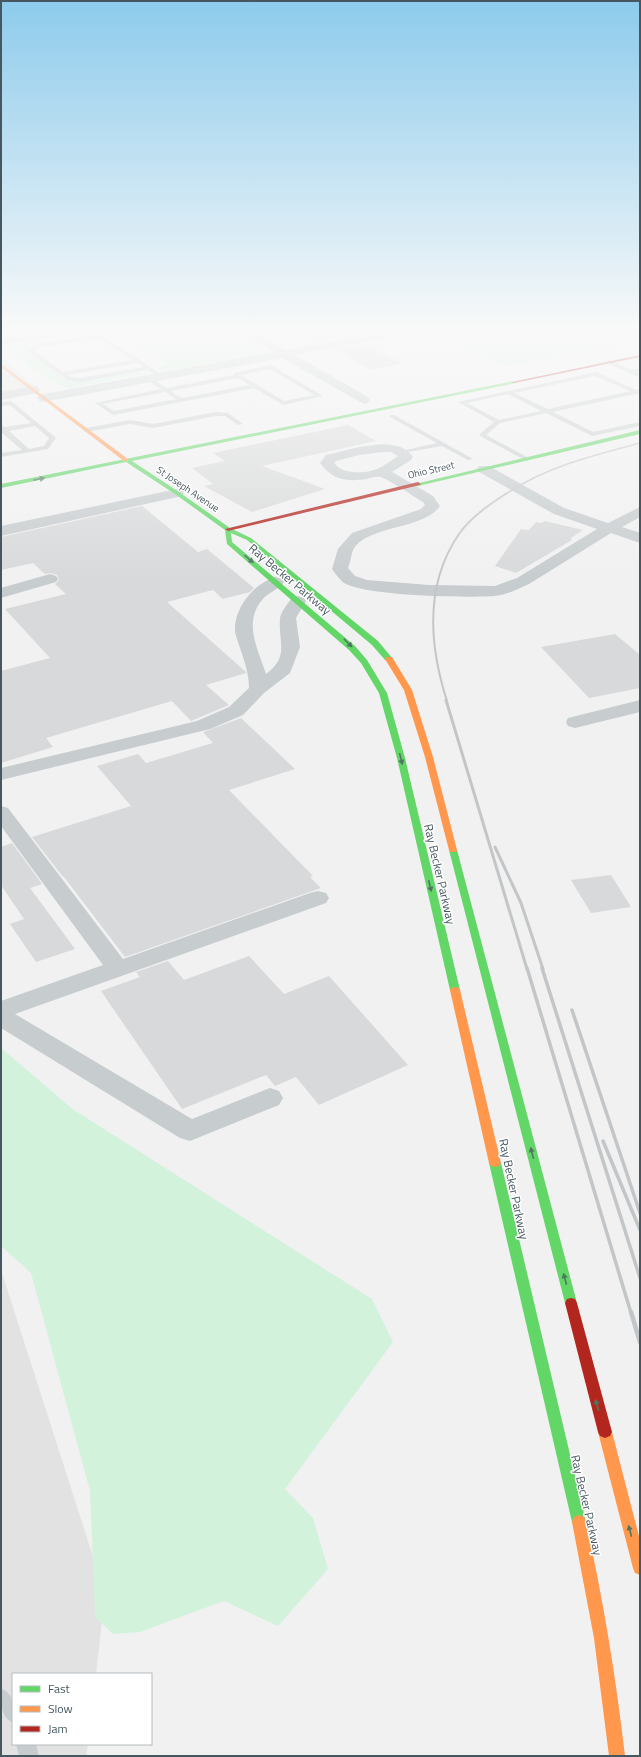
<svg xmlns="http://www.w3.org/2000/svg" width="641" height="1757" font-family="'Titillium Web',sans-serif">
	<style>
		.commercial { fill: #e6e3df }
		.education { fill: #e2e2e3 }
		.green { fill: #d3f2db }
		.building { fill: #d8d9da }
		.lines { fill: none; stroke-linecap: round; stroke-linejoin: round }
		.lane { fill: #c7ccce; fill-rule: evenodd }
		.street { fill: #c7ccce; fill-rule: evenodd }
		.fast { fill: #63d668; fill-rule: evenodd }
		.slow { fill: #ff974d; fill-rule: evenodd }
		.jam { fill: #b3261e; fill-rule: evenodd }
		.rail-far4 { stroke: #c3c6c8; stroke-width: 1.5 }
		.rail-far3 { stroke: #c3c6c8; stroke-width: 2 }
		.rail-far2 { stroke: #c3c6c8; stroke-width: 3 }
		.rail-far1 { stroke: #c3c6c8; stroke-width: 3.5 }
		.rail { stroke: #c3c6c8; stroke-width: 4.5 }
		.oneway { fill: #4d7761 }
		.labels { text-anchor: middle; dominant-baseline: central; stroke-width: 3; stroke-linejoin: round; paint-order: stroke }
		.far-street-label { font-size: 10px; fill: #46575f; stroke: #fff }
		.street-label { font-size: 12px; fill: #46575f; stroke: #fff }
	</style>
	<rect width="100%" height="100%" fill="#f1f1f1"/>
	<polygon class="commercial" points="1,358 38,388 1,394"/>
	<polygon class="education" points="1,1270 105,1594 96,1674 13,1674 13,1744 88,1744 86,1756 1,1756"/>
	<g class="green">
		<polygon points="102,332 234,332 267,352 161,371 155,367 167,364 118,333 108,334"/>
		<polygon points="435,332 634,332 640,335 640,340 507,366"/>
		<polygon points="87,333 91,334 91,335 37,345 26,348 51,369 37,372 5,349 13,345"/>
		<polygon points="52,370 64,379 75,381 136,372 146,373 71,388 61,387 38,373"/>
		<polygon points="1,1048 74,1110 372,1299 393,1342 285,1489 313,1518 328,1569 278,1626 224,1601 140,1632 113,1634 95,1617 90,1491 31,1273 1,1246"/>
	</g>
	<g class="building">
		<polygon points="299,332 342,332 351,336 319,342"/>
		<polygon points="364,344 403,363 372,370 333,349"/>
		<polygon points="348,425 376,441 262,466 325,489 252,512 204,486 213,484 192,468 225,461 213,453"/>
		<polygon points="142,506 198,552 207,549 254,588 250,592 223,599 213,590 167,602 246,672 246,673 206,685 229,705 191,721 172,701 46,738 53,747 1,763 1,671 50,658 5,609 66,594 55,584 59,580 57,575 50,573 45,574 33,563 1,570 1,537"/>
		<polygon points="545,521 583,530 571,538 572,540 516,573 495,566 521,529 529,530 536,522 542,523"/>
		<polygon points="615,634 640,655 640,688 589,698 541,647"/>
		<polygon points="241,718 295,769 229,790 313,876 310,877 321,888 125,957 64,877 63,877 32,837 131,806 97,766 138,754 146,763 213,743 203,732"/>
		<polygon points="12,843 42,884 30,888 75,949 36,962 10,924 24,919 1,885 1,847"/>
		<polygon points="611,875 631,907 591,913 571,880"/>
		<polygon points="249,956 284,994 329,976 408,1065 319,1105 296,1077 275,1086 266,1075 182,1109 101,991 140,977 136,972 168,961 184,980"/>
	</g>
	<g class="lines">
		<g class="lane">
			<path d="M 90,332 L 97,332 L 164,376 L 159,377 L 147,370 L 80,382 L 67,380 L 32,355 L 28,350 L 39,344 L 94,335 ZM 98,338 L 133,360 L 63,372 L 34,351 L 41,347 ZM 137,363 L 143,367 L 80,378 L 71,377 L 67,375 Z"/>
			<polygon points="609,360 632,370 640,368 640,372 637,372 640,374 640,378 607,363 607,361"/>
			<path d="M 271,365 L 323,396 L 283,405 L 254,388 L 113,415 L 95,403 L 161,389 L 146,379 L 145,378 L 148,376 L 167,388 L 234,375 L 234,373 ZM 270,369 L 314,395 L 284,401 L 241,375 ZM 238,378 L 250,385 L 182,398 L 171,391 ZM 165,392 L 176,399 L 114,411 L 103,404 Z"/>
			<path d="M 596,372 L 636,390 L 640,389 L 640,394 L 635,394 L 553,412 L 593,432 L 640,422 L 640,426 L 592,436 L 546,413 L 500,423 L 486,435 L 529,458 L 530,459 L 527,461 L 480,436 L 480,434 L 494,422 L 458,402 ZM 595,376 L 630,391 L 548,409 L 514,393 ZM 508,394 L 541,411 L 499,420 L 467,403 Z"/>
			<path d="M 11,401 L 55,437 L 56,438 L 48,449 L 1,457 L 1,453 L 22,450 L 1,432 L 1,425 L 5,427 L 31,423 L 10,405 L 1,406 L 1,402 ZM 35,426 L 49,438 L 44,446 L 29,449 L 9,431 Z"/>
			<polygon points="216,412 228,413 243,424 238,425 225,416 216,416 153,428 130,424 86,432 83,430 86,428 130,420 153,424"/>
			<polygon points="390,415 394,415 473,459 468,460 442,446 402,453 402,451 437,443 390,417"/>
			<path d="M 1,1688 C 16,1695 13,1708 13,1723 C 0,1716 1,1703 1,1688 Z"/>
			<polygon points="16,1744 36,1744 39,1756 19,1756"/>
		</g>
		<g class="street">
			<polygon points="39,332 65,332 59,335 1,345 1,339"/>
			<polygon points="240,332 254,332 285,350 383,332 408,332 402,335 295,355 368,397 370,400 368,403 364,404 282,358 43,402 39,401 37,398 39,395 43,394 273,352"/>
			<polygon points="34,386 38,387 40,390 38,393 1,400 1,392"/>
			<path d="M 383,444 C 395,445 405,446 413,457 L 411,460 L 392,472 L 433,496 L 440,506 C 424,530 366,525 353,550 C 351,556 350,563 348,568 L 355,576 L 367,580 L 429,585 L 495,586 L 517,578 L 597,529 L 554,514 L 479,472 L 477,469 L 479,466 L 489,466 L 564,508 L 608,523 L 640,507 L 640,517 L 622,527 L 640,533 L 640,543 L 611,533 L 529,584 C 518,589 506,595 494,596 C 465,598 366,596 344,583 C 340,580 335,573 332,569 L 338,549 L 352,533 L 421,509 L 425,505 L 423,502 C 416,498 385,477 380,477 C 376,476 371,478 367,479 C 347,482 332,480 320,463 L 326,455 L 359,447 ZM 383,452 L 391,452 L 398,456 C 392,460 385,465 379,468 C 367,474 343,475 334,463 L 336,461 L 359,455 Z"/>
			<polygon points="177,489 182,490 184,493 182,496 1,536 1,526"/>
			<polygon points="50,574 56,576 58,579 56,582 1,598 1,588"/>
			<path d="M 276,577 L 282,579 L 284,582 C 279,590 268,592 262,600 C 243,623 258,649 266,674 C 290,656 278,643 280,619 C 280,613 288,603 292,598 L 298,596 L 304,598 L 306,601 L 296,618 L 300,647 L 290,673 L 264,693 L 243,715 L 210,729 L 1,780 L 1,768 L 197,721 L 229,707 L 249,688 C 249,673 244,660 239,645 C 238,641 235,635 235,630 C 234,608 254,583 276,577 Z"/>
			<polygon points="640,700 640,712 575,728 568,726 566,722 568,718"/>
			<polygon points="1,806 8,808 123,959 310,893 318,891 326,893 329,898 326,903 15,1014 192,1119 270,1088 279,1091 283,1098 279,1105 190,1141 180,1138 1,1028 1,1001 103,965 1,826"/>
		</g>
		<g class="fast">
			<polygon points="514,381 516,382 516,383 132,461 179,492 230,528 251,538 378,641 393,659 392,661 386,661 372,645 247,540 231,533 232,542 355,646 367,660 387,693 405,758 460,990 459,992 451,992 450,990 397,758 379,693 361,663 349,650 227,544 225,530 175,494 126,462 1,488 1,484"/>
			<polygon points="640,430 640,434 418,486 415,484"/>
			<polygon points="453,847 457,850 577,1303 575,1307 571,1308 567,1307 565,1303 449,850"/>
			<polygon points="495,1159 499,1160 501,1163 586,1522 584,1527 579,1529 574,1527 572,1522 489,1163 491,1160"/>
		</g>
		<g class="slow">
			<polygon points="1,364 128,459 128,461 124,461 1,367"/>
			<polygon points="386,657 392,657 412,690 433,757 457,850 456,852 450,852 449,850 425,757 404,690 385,659"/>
			<polygon points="455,987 459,988 460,990 501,1163 499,1166 495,1167 491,1166 489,1163 450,990 451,988"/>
			<polygon points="605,1426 610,1428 612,1432 640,1540 640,1575 635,1573 633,1568 598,1432 600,1428"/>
			<path d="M 579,1515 L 584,1517 L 586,1522 C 603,1599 616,1677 625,1756 L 609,1756 L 594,1638 L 572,1522 L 574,1517 Z"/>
		</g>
		<g class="jam">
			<polygon points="640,355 640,357 514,383 512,382"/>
			<polygon points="418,482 421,484 420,485 228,531 225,529"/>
			<polygon points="571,1298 575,1299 577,1303 612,1432 610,1436 605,1438 600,1436 598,1432 565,1303 567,1299"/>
		</g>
		<path class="rail-far4" d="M 506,494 C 545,467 595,455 640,443"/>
		<path class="rail-far3" d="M 447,701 C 429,645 424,585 459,534 C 471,517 490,504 507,493"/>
		<g class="rail-far2">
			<polyline points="446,700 527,969"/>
			<polyline points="495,847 521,903 543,969"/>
		</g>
		<g class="rail-far1">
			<polyline points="527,968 631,1313"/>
			<polyline points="542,968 640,1278"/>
			<polyline points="572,1010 640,1213"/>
			<polyline points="603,1141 640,1230"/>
		</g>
		<polyline class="rail" points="631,1312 640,1342"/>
	</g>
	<defs><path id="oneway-solid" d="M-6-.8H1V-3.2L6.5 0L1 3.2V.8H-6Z"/></defs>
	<g class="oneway">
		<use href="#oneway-solid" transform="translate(39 479) rotate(-12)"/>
		<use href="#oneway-solid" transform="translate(249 559) rotate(40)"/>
		<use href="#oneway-solid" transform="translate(348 643) rotate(45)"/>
		<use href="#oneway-solid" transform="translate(401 759) rotate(76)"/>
		<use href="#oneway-solid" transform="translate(430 886) rotate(77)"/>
		<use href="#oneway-solid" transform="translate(532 1153) rotate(-105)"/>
		<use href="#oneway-solid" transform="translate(565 1279) rotate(-105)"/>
		<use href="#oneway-solid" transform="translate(597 1405) rotate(-105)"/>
		<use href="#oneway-solid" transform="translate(630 1531) rotate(-105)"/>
	</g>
	<linearGradient id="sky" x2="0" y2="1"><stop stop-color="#8dcbec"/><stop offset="0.57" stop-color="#f9f9f9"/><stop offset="1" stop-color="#f9f9f9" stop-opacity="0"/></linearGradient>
	<rect width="641" height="578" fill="url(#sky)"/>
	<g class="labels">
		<g class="far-street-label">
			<text transform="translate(431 470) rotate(-13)">Ohio Street</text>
			<text transform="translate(188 489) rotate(34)">St Joseph Avenue</text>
		</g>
		<g class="street-label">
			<text transform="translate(290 579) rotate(40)">Ray Becker Parkway</text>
			<text transform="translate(440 874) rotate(77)">Ray Becker Parkway</text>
			<text transform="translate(514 1189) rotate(78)">Ray Becker Parkway</text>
			<text transform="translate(587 1505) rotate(77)">Ray Becker Parkway</text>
		</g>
	</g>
	<rect width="641" height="1757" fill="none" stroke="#46575f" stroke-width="4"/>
	<rect x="12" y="1673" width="140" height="72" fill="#ffffff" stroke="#b5bcbf"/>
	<rect x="20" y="1686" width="20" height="6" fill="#63d668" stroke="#b5bcbf"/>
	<text x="48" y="1693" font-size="12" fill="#46575f">Fast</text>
	<rect x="20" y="1706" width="20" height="6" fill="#ff974d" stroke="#b5bcbf"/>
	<text x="48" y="1713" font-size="12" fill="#46575f">Slow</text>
	<rect x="20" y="1726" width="20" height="6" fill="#b3261e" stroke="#b5bcbf"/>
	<text x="48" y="1733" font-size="12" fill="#46575f">Jam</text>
</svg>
